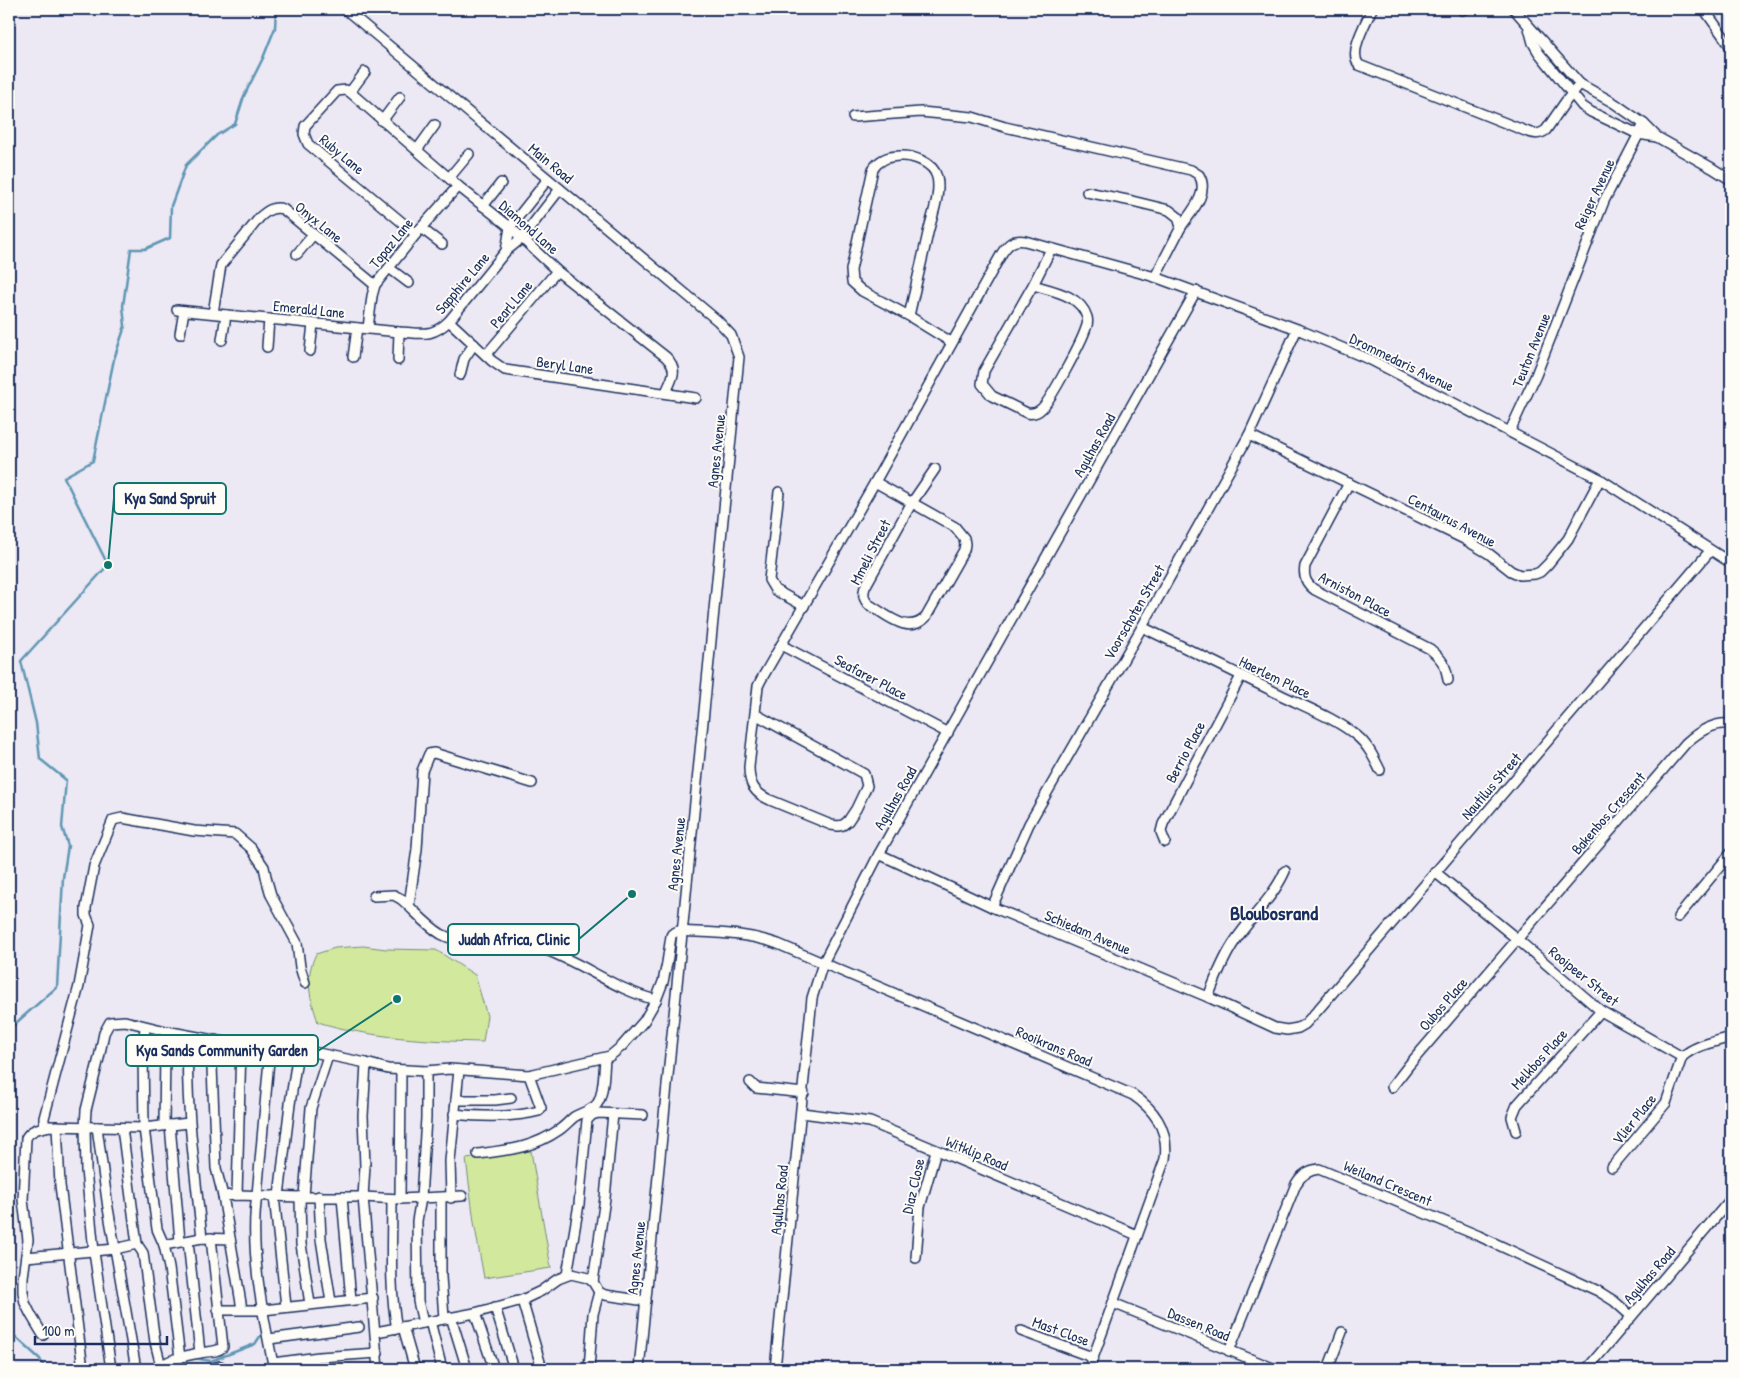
<svg xmlns="http://www.w3.org/2000/svg" width="1740" height="1378" font-family="'Patrick Hand',sans-serif">
	<style>
		.green { fill: #d1e89d; stroke: #768c7e }
		.lines { fill: none; stroke-linecap: round; stroke-linejoin: round }
		.stream { stroke: #5f96b3; stroke-width: 2.5 }
		.minor-casing { stroke: #1b2f5e; stroke-width: 12 }
		.minor { stroke: #fdfcf7; stroke-width: 9 }
		.labels { text-anchor: middle; dominant-baseline: central; stroke-width: 4; stroke-linejoin: round; paint-order: stroke }
		.street-label { font-size: 15px; fill: #1b2f5e; stroke: #fdfcf7 }
		.district-label { font-size: 20px; font-weight: bold; fill: #1b2f5e; stroke: #fdfcf7 }
		.leader { fill: none; stroke: #0f766e; stroke-width: 2 }
		.callout-dot { fill: #0f766e; stroke: #fdfcf7; stroke-width: 2 }
		.callout { fill: #fdfcf7; stroke: #0f766e; stroke-width: 2 }
		.callout-label { font-size: 16px; text-anchor: middle; font-weight: bold; fill: #1b2f5e }
	</style>
	<rect width="100%" height="100%" fill="#ece8f4"/>
	<filter id="ink" filterUnits="userSpaceOnUse"><feTurbulence type="fractalNoise" baseFrequency=".02" numOctaves="2"/><feDisplacementMap in="SourceGraphic" scale="10" xChannelSelector="R" yChannelSelector="G"/><feConvolveMatrix kernelMatrix="1 2 1 2 8 2 1 2 1" color-interpolation-filters="sRGB"/></filter>
	<g filter="url(#ink)">
		<g class="green">
			<path d="M 363,946 L 386,949 L 436,950 L 475,975 L 487,1016 L 483,1042 C 430,1041 369,1038 318,1022 C 310,998 304,978 316,954 L 335,948 Z"/>
			<polygon points="531,1151 551,1268 484,1278 474,1222 466,1159"/>
		</g>
		<g class="lines">
			<g class="stream">
				<polyline points="9,1029 57,987 63,878 68,846 62,827 66,780 40,759 36,723 21,661 108,565 64,477 93,461 114,359 125,326 123,306 131,249 145,249 170,238 171,206 186,165 217,135 235,124 244,96 263,58 275,28 276,9"/>
				<polyline points="9,1331 40,1359 45,1369"/>
				<polyline points="194,1358 211,1361 255,1344 261,1335"/>
				<polyline points="165,1369 188,1359"/>
			</g>
			<g class="minor-casing">
				<g id="minor">
					<polyline points="345,9 718,321 731,335 739,357 639,1369"/>
					<path d="M 1372,9 C 1366,23 1348,52 1359,65 L 1528,132 C 1535,134 1540,135 1546,130 L 1566,101 L 1580,84"/>
					<polyline points="1514,9 1580,84 1614,103 1644,124 1657,137 1712,168 1731,180"/>
					<polyline points="1704,9 1731,47"/>
					<polyline points="1462,10 1466,9"/>
					<polyline points="1529,28 1533,43 1539,53 1582,106 1591,112 1638,134 1657,137"/>
					<polyline points="350,92 365,72"/>
					<path d="M 853,117 L 921,112 L 972,117 L 1005,127 L 1191,170 L 1199,175 C 1210,193 1191,212 1181,227"/>
					<polyline points="382,121 400,97"/>
					<polyline points="417,150 435,125"/>
					<polyline points="449,178 469,154"/>
					<polyline points="1087,192 1132,201 1169,210 1178,217 1181,227 1155,277"/>
					<polyline points="483,206 501,183"/>
					<polyline points="421,228 442,244"/>
					<path d="M 416,234 L 308,144 L 304,134 L 305,126 L 337,91 L 346,90 L 350,92 L 458,186 L 510,227 L 557,271 L 666,357 C 679,370 672,378 666,392"/>
					<polyline points="506,251 510,227 548,179"/>
					<polyline points="297,254 313,235"/>
					<polyline points="389,268 409,283"/>
					<path d="M 1033,285 C 1053,291 1080,295 1087,317 C 1088,321 1088,324 1086,328 C 1082,341 1050,402 1041,409 C 1037,413 1032,414 1027,413 L 992,396 L 982,384 L 984,371 L 1033,285 L 1051,249"/>
					<path d="M 177,310 L 399,332 C 422,333 431,338 449,321 L 506,251 L 522,238 L 560,189"/>
					<path d="M 213,313 L 221,265 L 260,217 C 267,211 273,206 283,209 L 375,285"/>
					<path d="M 909,316 C 915,288 922,261 928,233 C 932,216 941,194 937,177 C 933,162 912,155 899,156 C 888,156 879,160 873,169 L 851,270 L 852,282 L 862,291 L 909,316 L 951,342"/>
					<polyline points="449,321 492,361 505,370 696,398"/>
					<polyline points="368,328 372,296 375,285 421,228 458,186"/>
					<polyline points="180,334 184,311"/>
					<polyline points="222,340 226,315"/>
					<polyline points="267,347 269,319"/>
					<polyline points="310,351 313,324"/>
					<polyline points="486,355 557,271"/>
					<polyline points="353,357 357,328"/>
					<polyline points="398,360 399,332"/>
					<polyline points="460,375 464,359 474,344"/>
					<polyline points="1510,431 1536,375 1604,201 1644,124"/>
					<polyline points="1249,435 1464,539 1488,553 1511,571 1520,575 1535,574 1540,572 1548,564 1568,539 1600,479"/>
					<path d="M 875,482 L 955,527 L 964,538 L 965,544 L 964,550 L 926,617 C 908,636 887,615 868,604 C 863,598 863,594 865,587 L 911,504 L 935,469"/>
					<path d="M 1349,483 L 1305,566 C 1303,577 1306,584 1315,590 L 1430,649 C 1442,659 1446,665 1448,680"/>
					<polyline points="779,492 769,580 775,590 804,606"/>
					<path d="M 1142,627 C 1188,649 1234,672 1279,694 C 1305,707 1335,718 1357,736 C 1368,745 1374,758 1380,770"/>
					<polyline points="781,645 948,733"/>
					<path d="M 755,714 L 864,774 L 867,786 L 856,809 L 848,821 L 843,825 L 838,826 L 831,825 L 770,800 C 754,793 749,784 749,767 L 758,686 L 761,680 L 875,482 L 1002,253 C 1008,244 1013,239 1025,241 L 1155,277 L 1297,329 L 1371,360 L 1600,479 L 1731,563"/>
					<polyline points="1165,842 1161,832 1163,824 1241,676"/>
					<polyline points="879,854 992,907 1208,997 1275,1028 1287,1030 1298,1028 1305,1024 1317,1011 1710,551"/>
					<path d="M 1435,872 L 1517,939 L 1601,1011 L 1682,1057 C 1695,1045 1715,1042 1731,1037"/>
					<path d="M 374,896 L 394,895 L 401,899 C 414,910 426,925 441,934 C 467,948 496,939 524,943 C 531,944 539,947 546,950 C 584,964 616,990 656,1000"/>
					<polyline points="409,905 417,849 422,771 429,754 434,753 532,783"/>
					<polyline points="992,907 1029,824 1142,627 1249,435 1297,329"/>
					<polyline points="1678,917 1731,853"/>
					<path d="M 1208,997 C 1216,978 1223,958 1235,941 C 1251,917 1273,898 1285,871"/>
					<polyline points="145,1027 143,1051 144,1128 157,1229 164,1245 169,1268 180,1358"/>
					<path d="M 188,1036 C 185,1104 195,1170 202,1238"/>
					<polyline points="211,1041 216,1168 223,1196 242,1309"/>
					<path d="M 270,1049 L 257,1195 C 249,1249 263,1316 274,1369"/>
					<polyline points="366,1063 363,1116 365,1166 363,1197 378,1369"/>
					<polyline points="750,1082 756,1088 804,1093"/>
					<path d="M 1392,1087 L 1409,1065 L 1686,743 C 1698,732 1714,722 1731,724"/>
					<polyline points="456,1100 495,1100 511,1098"/>
					<polyline points="802,1113 870,1122 1137,1235"/>
					<path d="M 454,1114 C 482,1117 512,1118 539,1111 L 541,1108 L 529,1075"/>
					<polyline points="164,1125 165,1053 166,1031"/>
					<polyline points="170,1125 180,1241"/>
					<polyline points="57,1126 60,1185 83,1369"/>
					<polyline points="44,1127 44,1118 79,986 90,925 86,915 86,908 94,866 113,820 122,818 194,831 235,834 251,848 264,867 267,881 271,895 297,943 300,967 305,983"/>
					<polyline points="97,1127 108,1208 136,1369"/>
					<polyline points="122,1128 137,1244 143,1253 155,1342 161,1366"/>
					<polyline points="1516,1131 1512,1117 1517,1105 1601,1011"/>
					<path d="M 478,1154 C 509,1150 533,1148 559,1130 C 565,1126 569,1121 574,1117 C 581,1113 592,1110 597,1104 C 604,1095 604,1069 605,1058"/>
					<polyline points="1612,1167 1666,1103 1682,1057"/>
					<polyline points="237,1195 241,1045"/>
					<polyline points="223,1196 237,1195 300,1197 363,1197 400,1199 462,1196"/>
					<polyline points="274,1196 286,1306"/>
					<polyline points="279,1196 290,1104 298,1052"/>
					<polyline points="304,1196 311,1108 328,1056"/>
					<polyline points="319,1196 321,1239 331,1302"/>
					<polyline points="300,1197 301,1244 310,1304"/>
					<polyline points="342,1197 351,1300"/>
					<polyline points="451,1198 450,1161 459,1070"/>
					<path d="M 392,1199 C 392,1240 389,1288 397,1329"/>
					<polyline points="400,1199 401,1071"/>
					<polyline points="441,1199 441,1277 444,1318"/>
					<polyline points="188,1241 200,1353"/>
					<polyline points="164,1245 202,1238 230,1239"/>
					<polyline points="26,1257 115,1249 137,1244"/>
					<polyline points="916,1258 920,1207 936,1151"/>
					<polyline points="567,1275 579,1204 587,1120 592,1115 598,1113 643,1115"/>
					<polyline points="593,1282 605,1198 613,1114"/>
					<polyline points="522,1300 542,1369"/>
					<polyline points="1113,1303 1275,1369"/>
					<polyline points="495,1307 514,1369"/>
					<polyline points="218,1310 263,1310 373,1298"/>
					<polyline points="475,1313 494,1369"/>
					<polyline points="451,1317 467,1369"/>
					<polyline points="430,1321 442,1369"/>
					<polyline points="423,1323 418,1301 417,1221 421,1198 426,1118 426,1071"/>
					<polyline points="403,1327 415,1369"/>
					<polyline points="1021,1331 1092,1357"/>
					<polyline points="376,1332 475,1313 522,1300 541,1291 558,1279 571,1274 588,1278 593,1282 599,1292 605,1295 646,1301"/>
					<path d="M 43,1335 L 31,1315 L 25,1303 L 23,1292 L 23,1277 L 28,1240 L 23,1200 L 26,1138 C 31,1129 40,1128 50,1126 L 144,1128 L 189,1123"/>
					<polyline points="269,1339 359,1327"/>
					<path d="M 1229,1351 L 1296,1184 C 1301,1175 1309,1170 1319,1169 L 1479,1236 L 1598,1291 L 1614,1301 L 1631,1316"/>
					<polyline points="273,1363 319,1357 378,1353"/>
					<path d="M 111,1369 L 94,1252 L 86,1170 L 85,1127 L 86,1110 L 99,1058 L 104,1033 L 110,1022 L 125,1021 L 166,1031 L 241,1045 L 313,1052 L 366,1063 L 388,1069 L 426,1071 L 450,1069 L 529,1075 L 610,1056 L 622,1046 L 644,1021 L 656,1000 L 663,982 L 667,963 L 671,936 L 672,934 L 678,931 C 712,933 745,932 778,944 L 1133,1095 C 1155,1110 1169,1131 1165,1159 L 1089,1369"/>
					<path d="M 157,1369 C 167,1359 186,1356 199,1353 C 207,1351 217,1353 223,1347 L 211,1238"/>
					<polyline points="211,1369 220,1366 225,1369"/>
					<polyline points="589,1369 593,1314 599,1292"/>
					<polyline points="775,1369 812,998 823,963 879,854 1196,291"/>
					<polyline points="1328,1369 1342,1332"/>
					<polyline points="1587,1369 1731,1199"/>
				</g>
			</g>
			<use href="#minor" class="minor"/>
		</g>
	</g>
	<g class="labels">
		<g class="street-label">
			<text transform="translate(342 154) rotate(40)">Ruby Lane</text>
			<text transform="translate(551 163) rotate(40)">Main Road</text>
			<text transform="translate(1594 194) rotate(-65)">Reiger Avenue</text>
			<text transform="translate(319 222) rotate(39)">Onyx Lane</text>
			<text transform="translate(529 227) rotate(41)">Diamond Lane</text>
			<text transform="translate(391 243) rotate(-51)">Topaz Lane</text>
			<text transform="translate(462 283) rotate(-50)">Sapphire Lane</text>
			<text transform="translate(511 304) rotate(-50)">Pearl Lane</text>
			<text transform="translate(309 309) rotate(6)">Emerald Lane</text>
			<text transform="translate(1531 350) rotate(-68)">Teuton Avenue</text>
			<text transform="translate(1402 362) rotate(26)">Drommedaris Avenue</text>
			<text transform="translate(565 365) rotate(8)">Beryl Lane</text>
			<text transform="translate(1094 445) rotate(-61)">Agulhas Road</text>
			<text transform="translate(716 451) rotate(-84)">Agnes Avenue</text>
			<text transform="translate(1452 520) rotate(28)">Centaurus Avenue</text>
			<text transform="translate(870 552) rotate(-63)">Mmeli Street</text>
			<text transform="translate(1355 594) rotate(28)">Arniston Place</text>
			<text transform="translate(1134 612) rotate(-60)">Voorschoten Street</text>
			<text transform="translate(871 677) rotate(28)">Seafarer Place</text>
			<text transform="translate(1275 677) rotate(26)">Haerlem Place</text>
			<text transform="translate(1185 752) rotate(-62)">Berrio Place</text>
			<text transform="translate(1491 786) rotate(-49)">Nautilus Street</text>
			<text transform="translate(895 798) rotate(-60)">Agulhas Road</text>
			<text transform="translate(1608 813) rotate(-49)">Bakenbos Crescent</text>
			<text transform="translate(676 854) rotate(-84)">Agnes Avenue</text>
			<text transform="translate(1088 932) rotate(23)">Schiedam Avenue</text>
			<text transform="translate(1584 976) rotate(39)">Rooipeer Street</text>
			<text transform="translate(1443 1004) rotate(-49)">Oubos Place</text>
			<text transform="translate(1054 1046) rotate(23)">Rooikrans Road</text>
			<text transform="translate(1539 1059) rotate(-48)">Melkbos Place</text>
			<text transform="translate(1634 1119) rotate(-51)">Vlier Place</text>
			<text transform="translate(977 1153) rotate(23)">Witklip Road</text>
			<text transform="translate(1388 1183) rotate(23)">Weiland Crescent</text>
			<text transform="translate(913 1186) rotate(-77)">Diaz Close</text>
			<text transform="translate(779 1200) rotate(-84)">Agulhas Road</text>
			<text transform="translate(636 1258) rotate(-84)">Agnes Avenue</text>
			<text transform="translate(1649 1275) rotate(-49)">Agulhas Road</text>
			<text transform="translate(1199 1324) rotate(22)">Dassen Road</text>
			<text transform="translate(1061 1331) rotate(20)">Mast Close</text>
		</g>
		<g class="district-label">
			<text x="1274" y="912">Bloubosrand</text>
		</g>
	</g>
	<path class="leader" d="M108 565L114 498M632 894L579 939M397 999L318 1051"/>
	<g class="callout-dot">
		<circle cx="108" cy="565" r="5"/>
		<circle cx="632" cy="894" r="5"/>
		<circle cx="397" cy="999" r="5"/>
	</g>
	<g class="callout">
		<rect x="114" y="483" width="112" height="31" rx="5"/>
		<rect x="448" y="924" width="131" height="31" rx="5"/>
		<rect x="126" y="1035" width="192" height="31" rx="5"/>
	</g>
	<g class="callout-label">
		<text x="170" y="504">Kya Sand Spruit</text>
		<text x="514" y="945">Judah Africa, Clinic</text>
		<text x="222" y="1056">Kya Sands Community Garden</text>
	</g>
	<rect width="1740" height="1378" fill="none" stroke="#fdfcf7" stroke-width="30"/>
	<rect x="15" y="15" width="1710" height="1348" fill="none" stroke="#1b2f5e" stroke-width="2" filter="url(#ink)"/>
	<path d="M35 1336v8h132v-8" fill="none" stroke="#1b2f5e" stroke-width="2.5"/>
	<text x="42" y="1336" font-size="15" fill="#1b2f5e" stroke="#fdfcf7" stroke-width="4" paint-order="stroke">100 m</text>
</svg>
